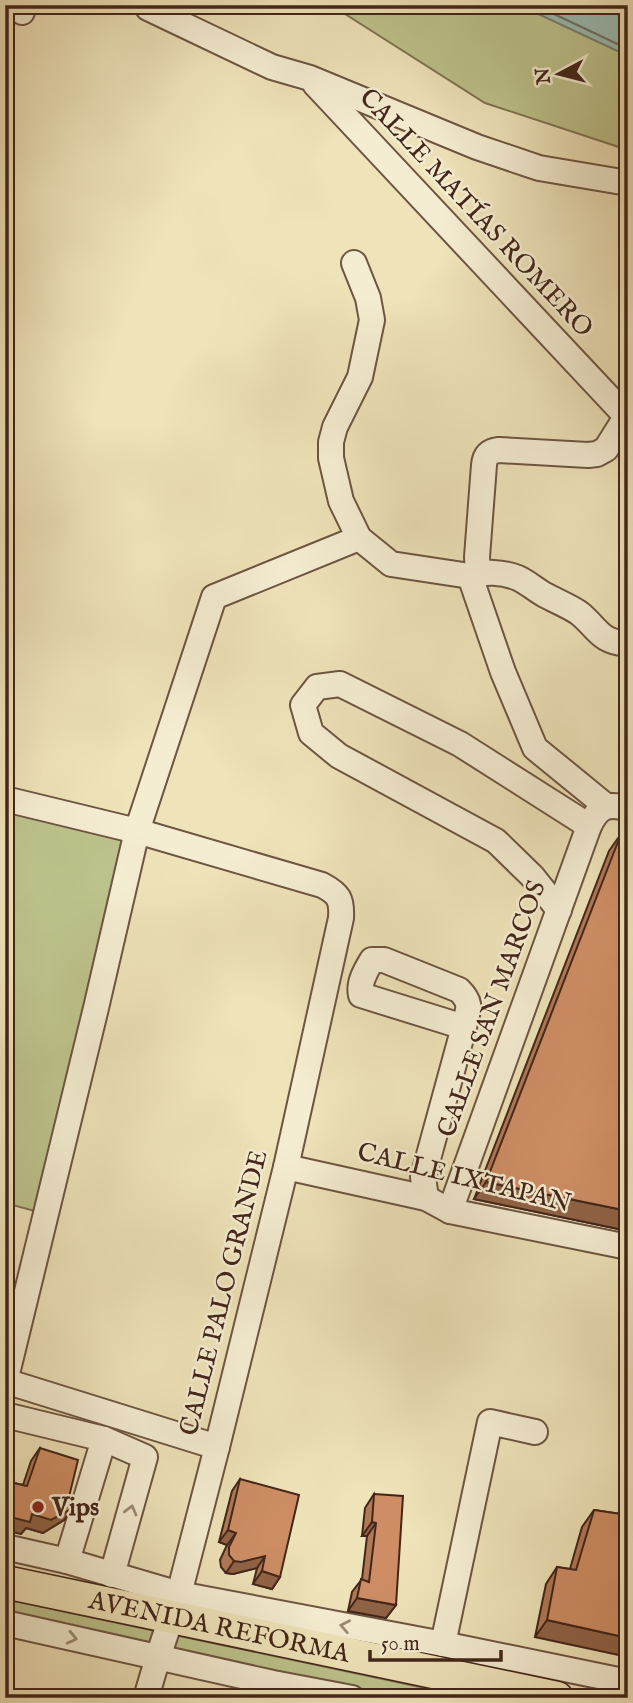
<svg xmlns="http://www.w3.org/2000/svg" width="633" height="1703" font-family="'IM FELL English',serif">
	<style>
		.green { fill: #bdc38c; stroke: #807453; stroke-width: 2 }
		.water { fill: #9abdb4; stroke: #778176; stroke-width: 2 }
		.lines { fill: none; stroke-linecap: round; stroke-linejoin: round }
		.shore { stroke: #6e7267; stroke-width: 2 }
		.minor-casing { stroke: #6d5542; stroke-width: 28 }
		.major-casing { stroke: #42261a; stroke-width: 35 }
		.minor { stroke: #f5edd2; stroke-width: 24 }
		.major { stroke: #efe3b9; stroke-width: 32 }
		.wall { fill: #b17956; stroke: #42261a; stroke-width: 2 }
		.shaded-wall { fill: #906346; stroke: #42261a; stroke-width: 2 }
		.building { fill: #ce8d64; stroke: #42261a; stroke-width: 2 }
		.oneway { stroke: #9c8a76 }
		.poi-dot { fill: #8f2418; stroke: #f5edd2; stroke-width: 2.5 }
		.labels { text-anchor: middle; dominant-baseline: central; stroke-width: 5; stroke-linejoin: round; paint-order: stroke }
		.street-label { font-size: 26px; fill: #42261a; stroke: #f5edd2 }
		.poi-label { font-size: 26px; font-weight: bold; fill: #42261a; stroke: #f5edd2; text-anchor: start }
	</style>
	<rect width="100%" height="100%" fill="#efe3b9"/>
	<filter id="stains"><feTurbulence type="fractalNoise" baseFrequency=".00286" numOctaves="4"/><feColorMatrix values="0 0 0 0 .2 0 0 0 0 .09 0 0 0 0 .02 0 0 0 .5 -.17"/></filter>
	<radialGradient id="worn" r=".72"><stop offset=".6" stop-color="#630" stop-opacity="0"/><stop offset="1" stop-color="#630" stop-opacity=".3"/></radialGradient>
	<g class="green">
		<polygon points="331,5 628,5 628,150 485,103"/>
		<polygon points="5,799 137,831 46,1214 5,1203"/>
		<polygon points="5,1599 472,1698 351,1698 5,1624"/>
	</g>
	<polygon class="water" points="519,5 597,5 628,19 628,56"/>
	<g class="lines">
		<polyline class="shore" points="535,5 628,49"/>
		<g class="minor-casing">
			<g id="minor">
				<polyline points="11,5 22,12"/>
				<polyline points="148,8 272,67 310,78 477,147 539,168 628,183"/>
				<polyline points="315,84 628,418"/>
				<path d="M 354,263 L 368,298 L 372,320 L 360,377 L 335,427 L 331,442 L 331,458 L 341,501 L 359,538 L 391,564 L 470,576 C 484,571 503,572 518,578 C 527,582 536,590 545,595 C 556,601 569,606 579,613 C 598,628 599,642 628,644"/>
				<path d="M 478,573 L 477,557 L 484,465 C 485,455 490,451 499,450 L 588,455 L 597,454 L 606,449 L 628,414"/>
				<polyline points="470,576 503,672 535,748 606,806"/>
				<path d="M 5,799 L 137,831 L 322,885 C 339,894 342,899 341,918 L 286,1167 L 217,1447 L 179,1594 L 158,1657 L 146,1698"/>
				<polyline points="559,910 532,876 496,841 339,756 311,733 303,705 317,687 340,684 460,744 589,826"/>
				<polyline points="286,1167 426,1198 450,1211 628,1247"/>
				<path d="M 426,1198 L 423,1177 L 464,1027 C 468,1009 473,1004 459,990 L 384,960 L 372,960 C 366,970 358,983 361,995 L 464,1027"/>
				<path d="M 450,1211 L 589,826 C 598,807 607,802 628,809"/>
				<polyline points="5,1381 217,1447"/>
				<polyline points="5,1382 96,1008 137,831 214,597 359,538"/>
				<polyline points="5,1415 104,1439 145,1457 112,1575"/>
				<polyline points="5,1547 67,1561 179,1594 443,1644 628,1682"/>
				<polyline points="67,1561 104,1439"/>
				<polyline points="5,1623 273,1683 352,1698"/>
				<polyline points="443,1644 490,1422 535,1432"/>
			</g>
		</g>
		<g class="major-casing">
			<g id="major">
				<path id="s1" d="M 5,1582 L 557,1698"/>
			</g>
		</g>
		<use href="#minor" class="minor"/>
		<use href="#major" class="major"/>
	</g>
	<g class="wall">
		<polygon points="621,834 628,837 628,1231 474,1199 609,851"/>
		<polygon points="40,1448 68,1501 73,1508 64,1520 43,1533 26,1528 21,1534 5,1530 5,1481 23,1485 31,1461"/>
		<polygon points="240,1479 280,1577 272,1589 253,1584 257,1568 233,1574 226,1573 221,1567 220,1560 227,1545 219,1542 232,1491"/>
		<polygon points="374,1494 396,1605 386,1618 348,1611 352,1592 362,1579 367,1536 362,1536 365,1508"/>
		<polygon points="594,1510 628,1515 535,1637 546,1584 557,1567 570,1569 582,1527"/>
	</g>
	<g class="shaded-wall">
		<polygon points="486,1182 628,1211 628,1231 474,1199"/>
		<polygon points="5,1507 12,1510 5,1520"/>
		<polygon points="73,1508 64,1520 43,1533 26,1528 21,1534 5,1530 5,1524 10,1517"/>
		<polygon points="372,1522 376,1523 367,1536 362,1536"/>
		<polygon points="228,1530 236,1533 227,1545 219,1542"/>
		<polygon points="265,1556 257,1568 233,1574 226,1573 234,1561"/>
		<polygon points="262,1571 280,1577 272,1589 253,1584"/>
		<polygon points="357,1598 396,1605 386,1618 348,1611"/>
		<polygon points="547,1620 628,1638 628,1657 535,1637"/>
	</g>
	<g class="building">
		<polygon points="621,834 628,837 628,1211 486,1182"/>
		<polygon points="40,1448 78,1460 68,1501 74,1503 73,1508 51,1520 32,1514 30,1522 10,1517 12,1510 5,1507 5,1481 27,1486"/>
		<polygon points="240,1479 299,1495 280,1577 262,1571 265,1556 241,1562 234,1561 229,1555 229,1547 236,1533 228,1530"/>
		<polygon points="374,1494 403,1496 396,1605 357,1598 361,1579 369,1582 376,1523 372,1522"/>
		<polygon points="594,1510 628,1515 628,1638 547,1620 557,1567 576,1570"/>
	</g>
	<defs><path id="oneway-chevron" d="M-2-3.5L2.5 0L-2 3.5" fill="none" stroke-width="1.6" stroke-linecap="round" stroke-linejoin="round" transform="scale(1.75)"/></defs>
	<g class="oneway">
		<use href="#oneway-chevron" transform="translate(131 1510) rotate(-75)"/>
		<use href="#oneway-chevron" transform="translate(345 1626) rotate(-169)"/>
		<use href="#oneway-chevron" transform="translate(72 1638) rotate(13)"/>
	</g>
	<circle class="poi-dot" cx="38" cy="1507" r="7"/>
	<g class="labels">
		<g class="street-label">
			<text transform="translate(476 213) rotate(47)">CALLE MATÍAS ROMERO</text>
			<text transform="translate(492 1009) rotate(-70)">CALLE SAN MARCOS</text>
			<text transform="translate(464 1178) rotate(14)">CALLE IXTAPAN</text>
			<text transform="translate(224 1293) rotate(-76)">CALLE PALO GRANDE</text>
			<text stroke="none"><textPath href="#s1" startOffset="219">AVENIDA REFORMA</textPath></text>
		</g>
		<g class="poi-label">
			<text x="52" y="1507">Vips</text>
		</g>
	</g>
	<rect width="633" height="1703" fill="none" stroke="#efe3b9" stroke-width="28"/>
	<rect x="7" y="7" width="619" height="1689" fill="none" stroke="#42261a" stroke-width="3.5"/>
	<rect x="14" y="14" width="605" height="1675" fill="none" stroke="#42261a" stroke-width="2"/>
	<g transform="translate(559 74) rotate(263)" stroke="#f5edd2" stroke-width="5" paint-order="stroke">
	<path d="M0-5L12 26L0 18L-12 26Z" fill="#42261a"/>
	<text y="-10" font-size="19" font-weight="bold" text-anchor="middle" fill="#42261a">N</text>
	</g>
	<path d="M370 1650v10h131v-10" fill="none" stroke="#42261a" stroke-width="3.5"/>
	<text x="381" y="1650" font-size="21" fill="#42261a" stroke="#f5edd2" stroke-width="5" paint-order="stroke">50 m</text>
	<rect width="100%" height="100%" filter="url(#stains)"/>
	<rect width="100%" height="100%" fill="url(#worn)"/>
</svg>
